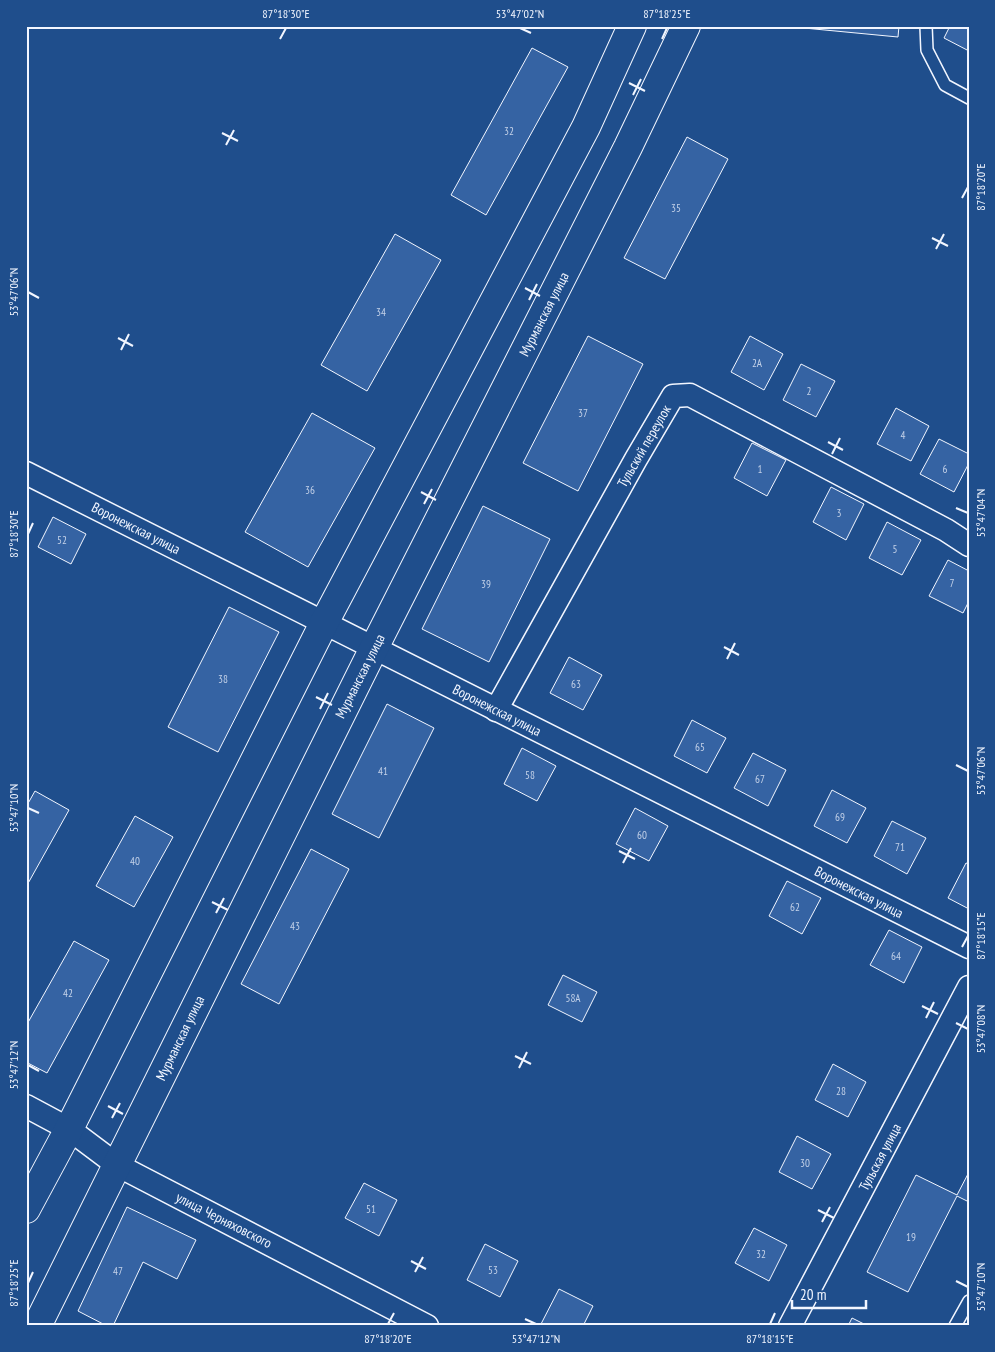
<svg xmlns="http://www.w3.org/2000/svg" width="995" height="1352" font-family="'PT Sans Narrow',sans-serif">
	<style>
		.building { fill: #3563a3; stroke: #f2f6ff }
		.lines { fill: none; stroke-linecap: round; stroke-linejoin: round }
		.lane-casing { stroke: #f2f6ff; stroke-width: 14 }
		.street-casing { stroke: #f2f6ff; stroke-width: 25 }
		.secondary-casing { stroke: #f2f6ff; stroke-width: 30 }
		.lane { stroke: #1f4e8c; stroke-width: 11 }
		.street { stroke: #1f4e8c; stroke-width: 22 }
		.secondary { stroke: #1f4e8c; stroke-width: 28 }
		.ticks { fill: none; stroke: #f2f6ff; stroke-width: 2 }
		.labels { text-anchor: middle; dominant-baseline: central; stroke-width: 4; stroke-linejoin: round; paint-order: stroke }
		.number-label { font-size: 11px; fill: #c3d1e8 }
		.street-label { font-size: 14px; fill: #f2f6ff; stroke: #1f4e8c }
		.neatline { fill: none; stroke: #f2f6ff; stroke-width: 2 }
		.ticks-label { font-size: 12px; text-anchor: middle; fill: #f2f6ff }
	</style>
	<rect width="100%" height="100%" fill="#1f4e8c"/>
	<g class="building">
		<polygon points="783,26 899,26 898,37"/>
		<polygon points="950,26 969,26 969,51 944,38"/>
		<polygon points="532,48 568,67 486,215 451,195"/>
		<polygon points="687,137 728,159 665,279 624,258"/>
		<polygon points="395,234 441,260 367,391 321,365"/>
		<polygon points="588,336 643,364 578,491 523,463"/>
		<polygon points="750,336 783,354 764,390 731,372"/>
		<polygon points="801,364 835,381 816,417 783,400"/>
		<polygon points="896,408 929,426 911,461 877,444"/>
		<polygon points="312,413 375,448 308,567 245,532"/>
		<polygon points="939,439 969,454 969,463 954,492 920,474"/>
		<polygon points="752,443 786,460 767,496 734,478"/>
		<polygon points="831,487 864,504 846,540 813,522"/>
		<polygon points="483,506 550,539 489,662 422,629"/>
		<polygon points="53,517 86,534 71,564 38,547"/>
		<polygon points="887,522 921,540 902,575 869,558"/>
		<polygon points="948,560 969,571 969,601 963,613 929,596"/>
		<polygon points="229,607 279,632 218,752 168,727"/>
		<polygon points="569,657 602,675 583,710 550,693"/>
		<polygon points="387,704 434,728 379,838 332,814"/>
		<polygon points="692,720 726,738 707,773 674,756"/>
		<polygon points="522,748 556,766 537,801 504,784"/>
		<polygon points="753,753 786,770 768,806 734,788"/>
		<polygon points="832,790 866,808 847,843 814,826"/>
		<polygon points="35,791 69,810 26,887 26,807"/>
		<polygon points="635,808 668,826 649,861 616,844"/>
		<polygon points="135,816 173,837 134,907 96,886"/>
		<polygon points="892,821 926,838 907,874 874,856"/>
		<polygon points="311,849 349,869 279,1004 241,984"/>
		<polygon points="966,863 969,864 969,909 948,898"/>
		<polygon points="787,881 821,898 802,934 769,916"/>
		<polygon points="889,930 922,947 904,983 870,965"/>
		<polygon points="74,941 109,960 47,1073 26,1062 26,1026"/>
		<polygon points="563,975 597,992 582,1022 548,1005"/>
		<polygon points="833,1064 866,1082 848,1117 815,1100"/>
		<polygon points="797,1136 831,1154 812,1189 779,1172"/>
		<polygon points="969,1172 969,1202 957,1196 908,1292 867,1272 916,1175 957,1195"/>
		<polygon points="364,1183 397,1200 379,1236 345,1218"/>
		<polygon points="127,1207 196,1240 177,1279 143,1262 113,1326 107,1326 78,1311"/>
		<polygon points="754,1228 787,1245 769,1281 735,1263"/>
		<polygon points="485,1244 518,1261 500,1297 467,1280"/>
		<polygon points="559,1289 593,1306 583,1326 544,1326 541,1324"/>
		<polygon points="852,1318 868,1326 848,1326"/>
	</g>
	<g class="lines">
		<g class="lane-casing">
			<g id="lane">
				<polyline points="926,26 927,50 945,85 969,98"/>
				<polyline points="955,1326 969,1301"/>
			</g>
		</g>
		<g class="street-casing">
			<g id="street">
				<polyline points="26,473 969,947"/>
				<polyline points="496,710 636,459 673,396 690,395 946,530 969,545"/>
				<polyline points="26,1106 69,1129 117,1165 427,1326"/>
				<polyline points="790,1326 969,987"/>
			</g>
		</g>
		<g class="secondary-casing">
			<g id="secondary">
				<polyline points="26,1209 69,1129 324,623 586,127 632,26"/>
				<polyline points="37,1326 374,648 628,147 686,26"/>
			</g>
		</g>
		<use href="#lane" class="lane"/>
		<use href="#street" class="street"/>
		<use href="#secondary" class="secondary"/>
	</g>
	<path class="ticks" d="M 520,28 L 531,33M 280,39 L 286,28M 662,39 L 667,28M 629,83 L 645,91M 633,95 L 641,79M 222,133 L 238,141M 226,145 L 234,130M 962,198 L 968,187M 932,238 L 948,246M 936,249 L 944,234M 525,288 L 540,296M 28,292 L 39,298M 529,300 L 537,284M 118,338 L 133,346M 121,350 L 129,334M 828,442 L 843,450M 832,454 L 840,438M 421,492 L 436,500M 424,504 L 432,489M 956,508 L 968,513M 28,534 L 33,523M 724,647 L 739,655M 727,659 L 735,643M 316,697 L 332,705M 320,709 L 328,693M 956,765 L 968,771M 28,808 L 39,813M 619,851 L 635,859M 623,863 L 631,848M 212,902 L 228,910M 216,913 L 224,898M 962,947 L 968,936M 922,1006 L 938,1014M 926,1018 L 934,1002M 956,1023 L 968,1029M 515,1056 L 531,1064M 28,1065 L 39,1071M 519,1068 L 527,1052M 108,1106 L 123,1114M 112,1118 L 120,1103M 818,1210 L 834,1218M 822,1222 L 830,1207M 411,1261 L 426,1269M 415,1272 L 423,1257M 956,1281 L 968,1287M 28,1283 L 33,1272M 525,1319 L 536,1324M 388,1324 L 394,1313M 770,1324 L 775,1313"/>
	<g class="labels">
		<g class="number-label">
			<text x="509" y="131">32</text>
			<text x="676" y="208">35</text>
			<text x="381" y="312">34</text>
			<text x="757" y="363">2А</text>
			<text x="809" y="391">2</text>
			<text x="583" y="413">37</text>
			<text x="903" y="435">4</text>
			<text x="760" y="469">1</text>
			<text x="945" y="469">6</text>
			<text x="310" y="490">36</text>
			<text x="839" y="513">3</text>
			<text x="62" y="540">52</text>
			<text x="895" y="549">5</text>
			<text x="952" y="583">7</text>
			<text x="486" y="584">39</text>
			<text x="223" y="679">38</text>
			<text x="576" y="684">63</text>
			<text x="700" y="747">65</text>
			<text x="383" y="771">41</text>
			<text x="530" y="775">58</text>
			<text x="760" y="779">67</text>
			<text x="840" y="817">69</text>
			<text x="642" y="835">60</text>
			<text x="900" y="847">71</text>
			<text x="135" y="861">40</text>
			<text x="795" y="907">62</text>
			<text x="295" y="926">43</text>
			<text x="896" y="956">64</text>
			<text x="68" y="993">42</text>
			<text x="573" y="998">58А</text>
			<text x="841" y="1091">28</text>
			<text x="805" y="1163">30</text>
			<text x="371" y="1209">51</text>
			<text x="911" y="1237">19</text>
			<text x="761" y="1254">32</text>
			<text x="493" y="1270">53</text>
			<text x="118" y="1271">47</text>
		</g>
		<g class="street-label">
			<text transform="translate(544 314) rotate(-63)">Мурманская улица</text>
			<text transform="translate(644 446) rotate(-60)">Тульский переулок</text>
			<text transform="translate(136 528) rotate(27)">Воронежская улица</text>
			<text transform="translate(360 676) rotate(-63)">Мурманская улица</text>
			<text transform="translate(497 710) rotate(27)">Воронежская улица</text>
			<text transform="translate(859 892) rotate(27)">Воронежская улица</text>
			<text transform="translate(180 1038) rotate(-64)">Мурманская улица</text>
			<text transform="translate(880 1157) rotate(-62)">Тульская улица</text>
			<text transform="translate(224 1220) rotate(27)">улица Черняховского</text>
		</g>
	</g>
	<rect width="995" height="1352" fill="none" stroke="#1f4e8c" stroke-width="55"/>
	<path d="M792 1300v8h74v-8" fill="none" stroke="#f2f6ff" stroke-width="2.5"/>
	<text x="800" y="1300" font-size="15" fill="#f2f6ff" stroke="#1f4e8c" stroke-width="4" paint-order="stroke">20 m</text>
	<rect x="28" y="28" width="940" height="1296" class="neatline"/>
	<g class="ticks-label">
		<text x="286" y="18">87°18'30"E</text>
		<text x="520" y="18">53°47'02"N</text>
		<text x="667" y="18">87°18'25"E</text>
		<text transform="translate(981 187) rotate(-90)" y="4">87°18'20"E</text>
		<text transform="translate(14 292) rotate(-90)" y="4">53°47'06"N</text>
		<text transform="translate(981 513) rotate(-90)" y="4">53°47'04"N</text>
		<text transform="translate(14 534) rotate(-90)" y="4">87°18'30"E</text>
		<text transform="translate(981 771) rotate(-90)" y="4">53°47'06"N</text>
		<text transform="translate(14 808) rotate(-90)" y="4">53°47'10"N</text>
		<text transform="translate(981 936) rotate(-90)" y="4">87°18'15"E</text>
		<text transform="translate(981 1029) rotate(-90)" y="4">53°47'08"N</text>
		<text transform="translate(14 1065) rotate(-90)" y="4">53°47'12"N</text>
		<text transform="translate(14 1283) rotate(-90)" y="4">87°18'25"E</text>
		<text transform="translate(981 1287) rotate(-90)" y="4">53°47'10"N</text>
		<text x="388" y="1343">87°18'20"E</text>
		<text x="536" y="1343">53°47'12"N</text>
		<text x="770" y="1343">87°18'15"E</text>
	</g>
</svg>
